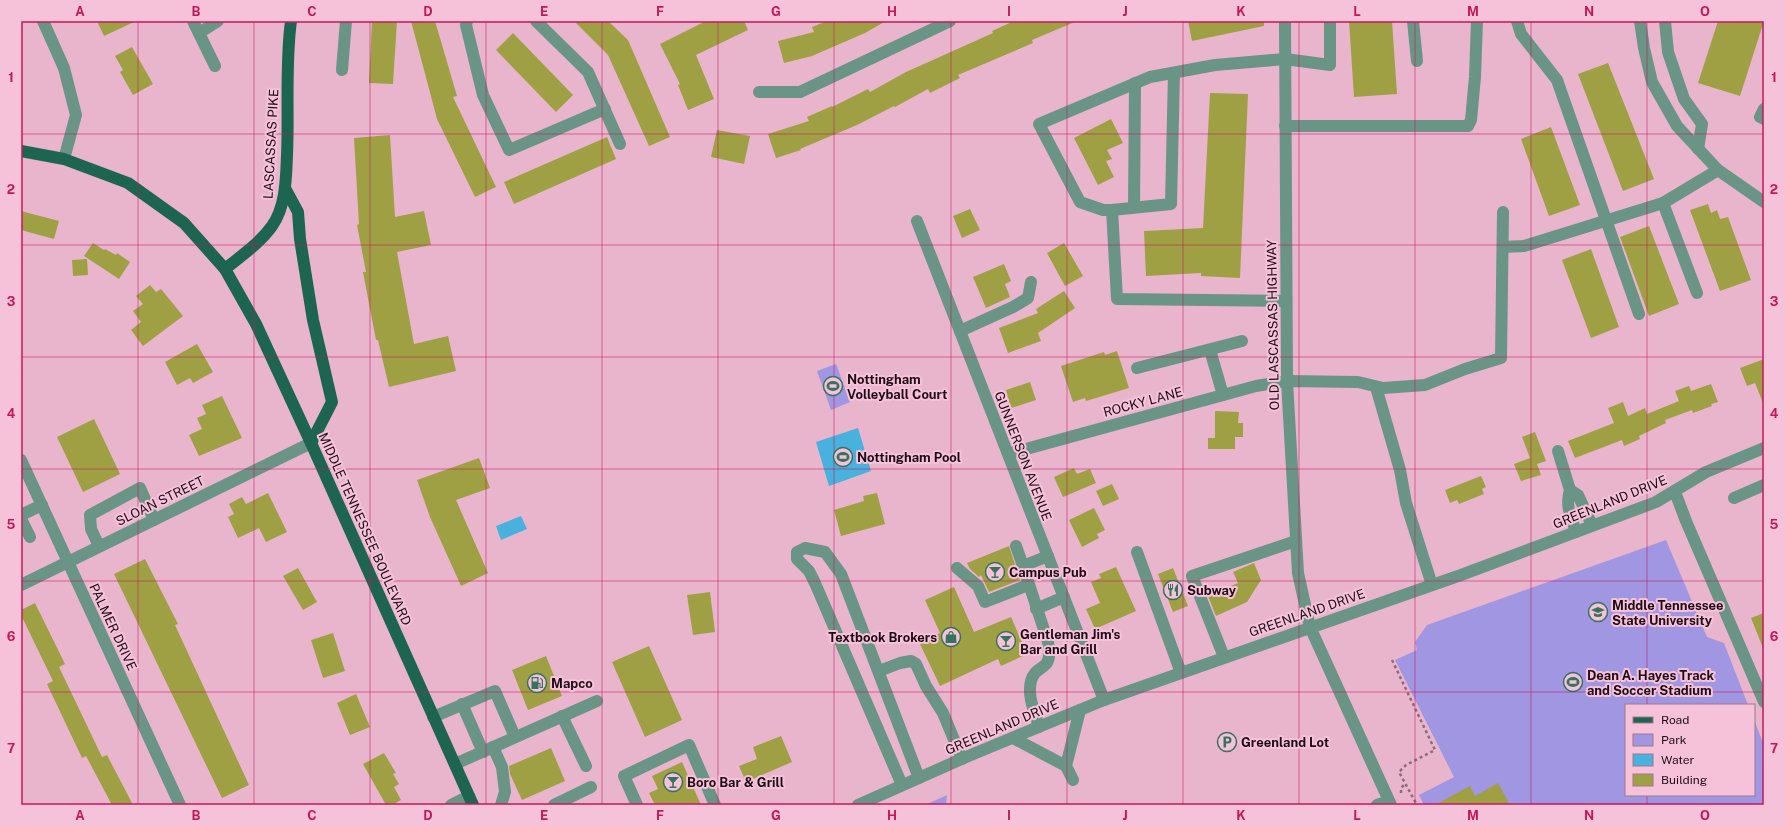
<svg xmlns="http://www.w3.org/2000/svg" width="1785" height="826" font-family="'Public Sans',sans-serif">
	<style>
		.green { fill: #a196e2 }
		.water { fill: #48b1dd }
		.building { fill: #9fa044 }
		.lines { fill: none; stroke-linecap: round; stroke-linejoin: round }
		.path { stroke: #8e6a7a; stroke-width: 2.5; stroke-dasharray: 3 3; stroke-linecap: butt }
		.minor { stroke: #6a9485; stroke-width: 12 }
		.major { stroke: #1e6551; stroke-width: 12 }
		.grid { fill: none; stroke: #c2185b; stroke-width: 1; stroke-opacity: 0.55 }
		.labels { text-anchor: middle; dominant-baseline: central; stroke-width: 4; stroke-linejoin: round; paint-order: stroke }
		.street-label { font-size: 13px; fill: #1d0c15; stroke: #f6c2d9 }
		.poi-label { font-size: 13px; font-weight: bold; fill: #1d0c15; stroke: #f6c2d9; text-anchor: start }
		.neatline { fill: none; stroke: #c2185b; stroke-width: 1.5 }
		.grid-label { font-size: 13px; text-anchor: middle; font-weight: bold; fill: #c2185b }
	</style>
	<rect width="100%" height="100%" fill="#e9b5cc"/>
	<g class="green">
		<polygon points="836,364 850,402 831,410 817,371"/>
		<polygon points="1666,540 1707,637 1724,643 1748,705 1626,705 1626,795 1754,795 1754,720 1764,745 1764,805 1424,805 1419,795 1454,777 1395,660 1417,650 1415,642 1427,625"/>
		<polygon points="947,795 946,805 925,805"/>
	</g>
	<g class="water">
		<polygon points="858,428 871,471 829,486 816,442"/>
		<polygon points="521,516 527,529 501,540 496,526"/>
	</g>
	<g class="building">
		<polygon points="97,21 136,21 104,36"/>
		<polygon points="372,21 397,21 393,84 369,83"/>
		<polygon points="411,21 435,21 457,96 453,97 496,187 475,197 437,119"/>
		<polygon points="574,21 608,21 628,40 670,137 649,146 608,55"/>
		<polygon points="706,21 744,21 748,30 696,55 714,99 688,110 678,85 680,84 660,44"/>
		<polygon points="827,21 886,21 865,33 812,56 784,63 778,41 814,32 812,27"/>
		<polygon points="1014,21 1077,21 1032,40 1033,43 958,75 960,78 930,93 928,89 895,107 894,106 857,125 800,149 801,150 776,158 768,134 809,121 807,117 832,106 832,107 868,89 870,92 906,72 993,33 992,31"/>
		<polygon points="1188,21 1264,21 1264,26 1192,41"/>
		<polygon points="1349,21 1392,21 1397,94 1354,97"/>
		<polygon points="1718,21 1764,21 1740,96 1698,83"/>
		<polygon points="513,33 573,95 556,112 496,50"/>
		<polygon points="132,47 153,84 133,95 120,72 123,70 115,56"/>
		<polygon points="1608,63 1654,179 1623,191 1578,74"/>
		<polygon points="1210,93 1248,94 1240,278 1201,276 1201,273 1146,276 1144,231 1203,228"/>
		<polygon points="1111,119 1123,143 1107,150 1112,159 1106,161 1114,177 1098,185 1074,138"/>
		<polygon points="1551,127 1580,205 1549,216 1521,139"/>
		<polygon points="717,130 750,136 744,164 711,157"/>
		<polygon points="390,135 395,217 424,211 431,245 397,252 414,344 448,336 456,371 389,387 378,340 376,340 363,272 366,272 357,225 359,224 354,138"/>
		<polygon points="607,137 616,159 514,204 504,182"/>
		<polygon points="1708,204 1711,213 1717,210 1720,219 1728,217 1751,280 1720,291 1690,210"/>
		<polygon points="970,209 980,230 962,238 953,216"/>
		<polygon points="21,211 59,221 54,239 21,230"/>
		<polygon points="1649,226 1679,304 1649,316 1620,237"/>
		<polygon points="93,243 104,250 105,249 116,255 117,253 130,262 119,279 84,256"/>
		<polygon points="1064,243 1083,276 1065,286 1047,253"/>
		<polygon points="1591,249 1619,327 1591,338 1562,260"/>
		<polygon points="87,259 88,275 73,276 72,260"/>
		<polygon points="1004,264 1011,281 1005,284 1010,297 986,308 973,277"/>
		<polygon points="150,285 156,292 161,289 183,316 143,346 131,330 141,322 133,311 143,304 136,296"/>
		<polygon points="1064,291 1075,308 1038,333 1041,341 1008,353 999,328 1038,313 1036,309"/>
		<polygon points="197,344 213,372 193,383 190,378 177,385 165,362"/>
		<polygon points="1117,351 1129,388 1086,401 1085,398 1073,402 1061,366 1104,352 1105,355"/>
		<polygon points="1764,359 1764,403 1763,403 1755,383 1747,386 1740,368"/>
		<polygon points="1030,382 1036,400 1011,408 1006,390"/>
		<polygon points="1711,384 1718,402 1711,404 1712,406 1693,413 1692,410 1665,420 1666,423 1639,436 1640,439 1624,446 1622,440 1575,458 1568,441 1614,423 1608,408 1623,402 1628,416 1645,408 1647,414 1679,401 1675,391 1689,386 1691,391"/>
		<polygon points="222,396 242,438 199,456 189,435 202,429 197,418 206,414 202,405"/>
		<polygon points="1215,411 1239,412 1238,423 1243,423 1243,437 1235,437 1235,449 1208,449 1208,438 1215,438"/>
		<polygon points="94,419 120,474 83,492 57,437"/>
		<polygon points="1535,432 1546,461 1537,464 1541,475 1521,481 1514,464 1530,458 1522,437"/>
		<polygon points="479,458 490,488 456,500 488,573 461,586 430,517 417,480"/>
		<polygon points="1074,468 1077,474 1090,469 1096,483 1063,497 1054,477"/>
		<polygon points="1481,476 1486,487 1482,489 1484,494 1459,504 1457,500 1450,503 1445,490"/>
		<polygon points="1112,484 1119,499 1103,506 1096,491"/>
		<polygon points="268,493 287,532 266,542 259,528 238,538 228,517 234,514 229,504 242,497 246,504"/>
		<polygon points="877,493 885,524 841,536 834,510 864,501 863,496"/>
		<polygon points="1094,508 1105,530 1097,534 1099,538 1082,547 1069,520"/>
		<polygon points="1009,546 1020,580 989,592 981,575 979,577 970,569 967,563"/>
		<polygon points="145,559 178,624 175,625 249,785 222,798 114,574"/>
		<polygon points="1254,563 1261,580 1247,602 1216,616 1208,596 1238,583 1233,572"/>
		<polygon points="1116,567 1136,611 1095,629 1086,609 1100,603 1091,582 1101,578 1099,574"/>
		<polygon points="298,568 317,602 303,610 283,576"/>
		<polygon points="1173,568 1188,606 1173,612 1158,574"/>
		<polygon points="954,587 974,632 1011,617 1027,654 1001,666 998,659 940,686 919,642 940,633 925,600"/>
		<polygon points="710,592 715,632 693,635 687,595"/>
		<polygon points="35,603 65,664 59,667 102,757 107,755 133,805 112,805 86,756 82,758 47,684 53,681 21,615 21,610"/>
		<polygon points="1764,613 1764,648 1763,648 1751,618"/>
		<polygon points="333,633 345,671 323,678 311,640"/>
		<polygon points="649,646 682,720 645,737 612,662"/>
		<polygon points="546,656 562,696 528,710 512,670"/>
		<polygon points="356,694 370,727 350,735 337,703"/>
		<polygon points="781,736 792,762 746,782 739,766 757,759 753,747"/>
		<polygon points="551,748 565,781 522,800 510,774 509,766"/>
		<polygon points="384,753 396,773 393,774 399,784 394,787 401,800 392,805 386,805 363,764"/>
		<polygon points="682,762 701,805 655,805 649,793 658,789 652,776"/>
		<polygon points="1498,783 1510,805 1435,805 1470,786 1475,796"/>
	</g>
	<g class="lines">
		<g class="path">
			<polyline points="1392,660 1435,750 1406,765 1399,772 1417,805"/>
			<polyline points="1401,793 1401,788 1405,784"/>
		</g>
		<g class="minor">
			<polyline points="43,21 64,68 76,115 64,159"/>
			<polyline points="193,21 215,66"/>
			<polyline points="467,21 466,25 483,95 509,150 605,109"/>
			<polyline points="536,21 588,72 620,144"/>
			<polyline points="1285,21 1287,381 1298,573 1310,627 1391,805"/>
			<polyline points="1413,21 1417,61"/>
			<polyline points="1517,21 1521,34 1557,80 1639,314"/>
			<polyline points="1640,21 1644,48 1652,82 1677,126 1718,170 1764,202"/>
			<polyline points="1665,21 1668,52 1684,99 1702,124 1698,149"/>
			<polyline points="199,33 218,21"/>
			<polyline points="342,70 346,21"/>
			<polyline points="759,92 800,92 950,21"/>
			<polyline points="1764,109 1760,117 1764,119"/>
			<polyline points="1285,126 1468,126 1471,120 1475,77 1477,21"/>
			<polyline points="1663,203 1697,293"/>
			<polyline points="1134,207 1135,83"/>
			<polyline points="1112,210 1171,204 1174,73"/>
			<polyline points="917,221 1104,700"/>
			<polyline points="1503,247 1524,246 1663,203 1718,170"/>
			<polyline points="1286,301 1117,299 1112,210 1103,210 1080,202 1039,124 1150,77 1215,65 1285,59 1330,65 1330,21"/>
			<polyline points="960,331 1013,307 1028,298 1031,282"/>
			<polyline points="1210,350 1223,395"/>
			<polyline points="1137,368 1242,341"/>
			<polyline points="1376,387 1400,470 1406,503 1432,585"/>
			<polyline points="1558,451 1570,490"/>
			<polyline points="1008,454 1256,386 1287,381 1358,382 1383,388 1425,385 1465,369 1501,358 1503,212"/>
			<polyline points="21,460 180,805"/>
			<polyline points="1675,492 1686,521 1764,702"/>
			<polyline points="1734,498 1764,485"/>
			<polyline points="21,515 42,505"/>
			<polyline points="21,519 30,537"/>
			<path d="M 1576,532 C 1571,516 1565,506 1570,490 L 1578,495 L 1592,525"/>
			<polyline points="99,546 91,529 90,515 140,488 154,520"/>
			<polyline points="1016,546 1023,566"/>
			<polyline points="1137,552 1181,673"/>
			<polyline points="957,568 978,586 985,602 1028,585"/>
			<polyline points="21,585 311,443"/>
			<polyline points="1036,609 1064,597"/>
			<polyline points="1224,657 1192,576 1296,541"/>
			<polyline points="879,671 900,663 911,661 916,664 926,686 943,713 962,759"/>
			<polyline points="462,704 483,752"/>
			<polyline points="562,716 586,766"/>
			<polyline points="433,717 495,691 515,737"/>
			<path d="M 1039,727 C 1035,713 1027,696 1031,681 C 1036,662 1054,674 1048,642 L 1023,566 L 1048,556"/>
			<polyline points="1013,738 1066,766"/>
			<polyline points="493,747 502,767 505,792 501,805"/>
			<polyline points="455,764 597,701"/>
			<polyline points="1073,780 1066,766 1080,710"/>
			<polyline points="902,785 815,583 809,571 797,559 797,552 805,548 825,552 841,574 919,778"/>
			<polyline points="451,805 469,796"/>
			<polyline points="554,805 591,787"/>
			<polyline points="637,805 624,776 689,745 715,805"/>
			<polyline points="858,805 966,757 1104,700 1461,575 1656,502 1706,472 1764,448"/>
			<polyline points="1377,805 1389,801"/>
		</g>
		<g class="major">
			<polyline points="21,151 64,159 128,183 184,223 225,269 256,324 311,443 473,805"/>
			<polyline points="285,188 298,212 300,239 313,320 332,402 311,443"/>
			<path d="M 225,269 C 241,256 260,243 272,226 C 286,206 286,179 287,155 C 289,111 285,65 291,21"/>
		</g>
	</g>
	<path class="grid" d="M 138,21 L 138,805M 254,21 L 254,805M 370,21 L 370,805M 486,21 L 486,805M 602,21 L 602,805M 718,21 L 718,805M 834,21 L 834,805M 951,21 L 951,805M 1067,21 L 1067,805M 1183,21 L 1183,805M 1299,21 L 1299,805M 1415,21 L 1415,805M 1531,21 L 1531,805M 1647,21 L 1647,705M 21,134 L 1764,134M 21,245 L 1764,245M 21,357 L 1764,357M 21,469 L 1764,469M 21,581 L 1764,581M 21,692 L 1764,692M 1647,795 L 1647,805"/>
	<defs>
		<g id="stadium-ring" transform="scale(1)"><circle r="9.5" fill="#f6c2d9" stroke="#36735f" stroke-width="1.5"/><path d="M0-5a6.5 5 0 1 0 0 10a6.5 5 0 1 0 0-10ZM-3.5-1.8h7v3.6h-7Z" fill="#36735f"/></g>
		<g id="bar-ring" transform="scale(1)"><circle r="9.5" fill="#f6c2d9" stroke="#36735f" stroke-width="1.5"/><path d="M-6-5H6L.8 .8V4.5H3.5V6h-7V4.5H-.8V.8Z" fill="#36735f"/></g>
		<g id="restaurant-ring" transform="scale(1)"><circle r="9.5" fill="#f6c2d9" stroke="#36735f" stroke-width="1.5"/><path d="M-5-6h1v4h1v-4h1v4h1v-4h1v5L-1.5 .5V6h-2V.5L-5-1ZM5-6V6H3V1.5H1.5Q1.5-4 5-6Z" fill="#36735f"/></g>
		<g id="university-ring" transform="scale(1)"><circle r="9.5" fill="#f6c2d9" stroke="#36735f" stroke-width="1.5"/><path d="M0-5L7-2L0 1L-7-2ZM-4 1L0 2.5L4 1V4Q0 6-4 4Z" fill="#36735f"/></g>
		<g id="shop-ring" transform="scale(1)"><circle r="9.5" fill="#f6c2d9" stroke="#36735f" stroke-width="1.5"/><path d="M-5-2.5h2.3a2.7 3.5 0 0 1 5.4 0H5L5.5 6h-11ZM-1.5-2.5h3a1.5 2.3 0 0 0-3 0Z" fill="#36735f"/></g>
		<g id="fuel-ring" transform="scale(1)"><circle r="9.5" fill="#f6c2d9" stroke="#36735f" stroke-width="1.5"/><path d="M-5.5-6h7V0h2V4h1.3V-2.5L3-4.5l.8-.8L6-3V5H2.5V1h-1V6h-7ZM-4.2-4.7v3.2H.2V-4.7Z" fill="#36735f"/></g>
		<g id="parking-ring" transform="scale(1)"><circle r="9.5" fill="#f6c2d9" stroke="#36735f" stroke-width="1.5"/><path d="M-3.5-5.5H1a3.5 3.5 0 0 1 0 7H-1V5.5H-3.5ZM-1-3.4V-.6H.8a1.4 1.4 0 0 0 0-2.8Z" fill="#36735f"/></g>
	</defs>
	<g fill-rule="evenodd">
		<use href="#stadium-ring" x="833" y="386"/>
		<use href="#stadium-ring" x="843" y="457"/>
		<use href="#bar-ring" x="995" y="572"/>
		<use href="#restaurant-ring" x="1173" y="590"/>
		<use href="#university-ring" x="1598" y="612"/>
		<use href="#shop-ring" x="951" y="637"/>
		<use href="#bar-ring" x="1006" y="641"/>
		<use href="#stadium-ring" x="1573" y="682"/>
		<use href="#fuel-ring" x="537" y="683"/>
		<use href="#parking-ring" x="1227" y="742"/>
		<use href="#bar-ring" x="673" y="782"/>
	</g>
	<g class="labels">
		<g class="street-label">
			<text transform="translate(271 144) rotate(-87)">LASCASSAS PIKE</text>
			<text transform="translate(1273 325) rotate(-91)">OLD LASCASSAS HIGHWAY</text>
			<text transform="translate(1143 402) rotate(-15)">ROCKY LANE</text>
			<text transform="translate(1023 456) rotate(69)">GUNNERSON AVENUE</text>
			<text transform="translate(160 501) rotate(-26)">SLOAN STREET</text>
			<text transform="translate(1610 502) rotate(-22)">GREENLAND DRIVE</text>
			<text transform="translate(365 529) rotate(66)">MIDDLE TENNESSEE BOULEVARD</text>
			<text transform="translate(1307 613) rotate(-19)">GREENLAND DRIVE</text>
			<text transform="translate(113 627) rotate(65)">PALMER DRIVE</text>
			<text transform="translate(1002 727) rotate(-23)">GREENLAND DRIVE</text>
		</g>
		<g class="poi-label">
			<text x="847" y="379">Nottingham<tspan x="847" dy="15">Volleyball Court</tspan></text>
			<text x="857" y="457">Nottingham Pool</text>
			<text x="1009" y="572">Campus Pub</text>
			<text x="1187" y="590">Subway</text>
			<text x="1612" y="605">Middle Tennessee<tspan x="1612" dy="15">State University</tspan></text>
			<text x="1020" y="634">Gentleman Jim's<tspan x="1020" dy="15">Bar and Grill</tspan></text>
			<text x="937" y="637" text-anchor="end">Textbook Brokers</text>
			<text x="1587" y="675">Dean A. Hayes Track<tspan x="1587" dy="15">and Soccer Stadium</tspan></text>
			<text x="551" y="683">Mapco</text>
			<text x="1241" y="742">Greenland Lot</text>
			<text x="687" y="782">Boro Bar &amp; Grill</text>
		</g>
	</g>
	<rect width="1785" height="826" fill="none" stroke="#f6c2d9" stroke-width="44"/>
	<rect x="1625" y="704" width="130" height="92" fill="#f6c2d9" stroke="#9f798b"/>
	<rect x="1633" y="717" width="20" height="6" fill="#1e6551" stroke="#9f798b"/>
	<text x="1661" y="724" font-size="12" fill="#1d0c15">Road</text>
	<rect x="1633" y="734" width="20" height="12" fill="#a196e2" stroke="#9f798b"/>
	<text x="1661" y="744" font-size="12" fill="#1d0c15">Park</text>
	<rect x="1633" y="754" width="20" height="12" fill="#48b1dd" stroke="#9f798b"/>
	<text x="1661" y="764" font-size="12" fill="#1d0c15">Water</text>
	<rect x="1633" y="774" width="20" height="12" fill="#9fa044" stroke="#9f798b"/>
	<text x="1661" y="784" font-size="12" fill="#1d0c15">Building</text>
	<rect x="22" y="22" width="1741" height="782" class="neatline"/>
	<g class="grid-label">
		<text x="80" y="16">A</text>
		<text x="196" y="16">B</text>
		<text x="312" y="16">C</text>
		<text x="428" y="16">D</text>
		<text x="544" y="16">E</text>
		<text x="660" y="16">F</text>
		<text x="776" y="16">G</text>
		<text x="892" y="16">H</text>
		<text x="1009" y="16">I</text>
		<text x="1125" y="16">J</text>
		<text x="1241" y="16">K</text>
		<text x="1357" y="16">L</text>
		<text x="1473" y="16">M</text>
		<text x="1589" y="16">N</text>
		<text x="1705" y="16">O</text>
		<text x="11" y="82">1</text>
		<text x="1774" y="82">1</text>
		<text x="11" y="194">2</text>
		<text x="1774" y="194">2</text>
		<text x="11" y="306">3</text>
		<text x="1774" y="306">3</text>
		<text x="11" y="418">4</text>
		<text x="1774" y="418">4</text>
		<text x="11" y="529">5</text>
		<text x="1774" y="529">5</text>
		<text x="11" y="641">6</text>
		<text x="1774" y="641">6</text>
		<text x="11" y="753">7</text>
		<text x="1774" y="753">7</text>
		<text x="80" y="820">A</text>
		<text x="196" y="820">B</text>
		<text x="312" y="820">C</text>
		<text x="428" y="820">D</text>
		<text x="544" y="820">E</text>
		<text x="660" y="820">F</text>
		<text x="776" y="820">G</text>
		<text x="892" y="820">H</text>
		<text x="1009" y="820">I</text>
		<text x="1125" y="820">J</text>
		<text x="1241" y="820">K</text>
		<text x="1357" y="820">L</text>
		<text x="1473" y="820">M</text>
		<text x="1589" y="820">N</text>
		<text x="1705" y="820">O</text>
	</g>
</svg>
